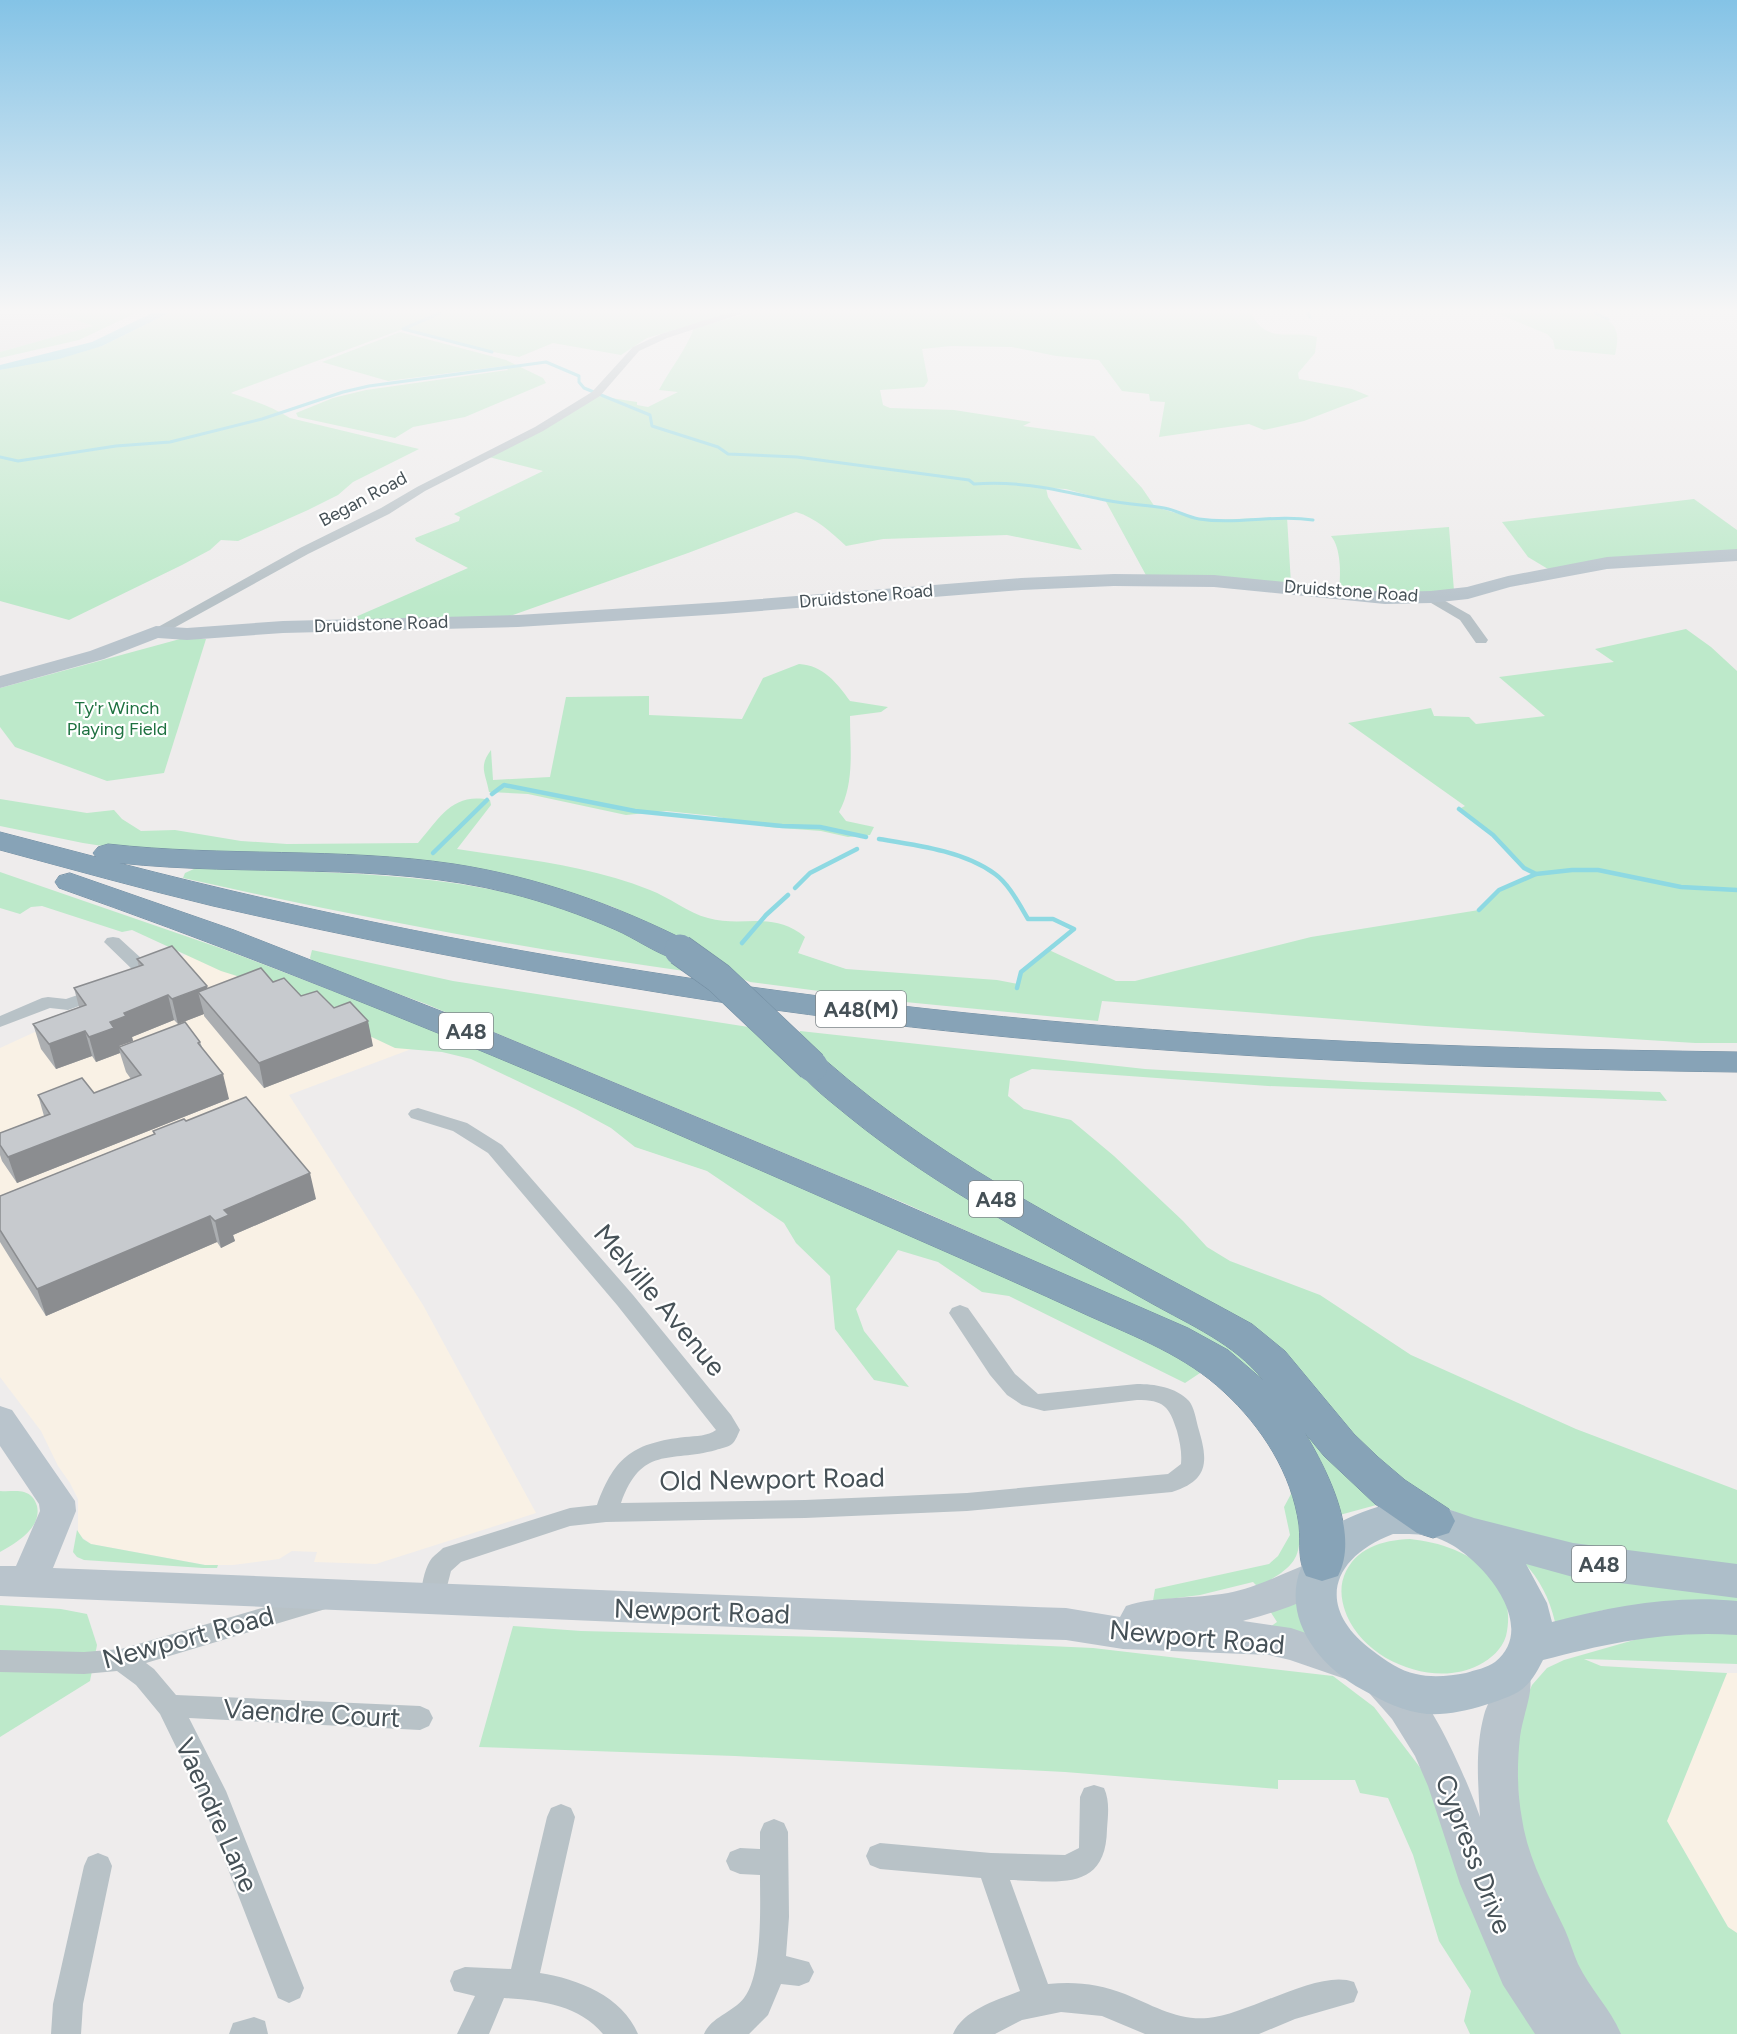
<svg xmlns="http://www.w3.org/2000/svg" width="1737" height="2034" font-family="Figtree,sans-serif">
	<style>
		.commercial { fill: #f9f1e5 }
		.education { fill: #dfdddd }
		.green { fill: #bde9ca }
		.water { fill: #8ed9e2 }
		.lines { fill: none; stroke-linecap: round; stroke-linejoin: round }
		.stream-far1 { stroke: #8ed9e2; stroke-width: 3 }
		.stream { stroke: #8ed9e2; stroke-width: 4.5 }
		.highway-casing { stroke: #738ea2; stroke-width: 1 }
		.street { fill: #b8c2c7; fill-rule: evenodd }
		.secondary { fill: #b9c4cc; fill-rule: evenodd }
		.primary { fill: #adbec9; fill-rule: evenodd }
		.highway { fill: #87a3b7; fill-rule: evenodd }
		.highway-bridge-casing { stroke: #738ea2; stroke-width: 32; stroke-linecap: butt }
		.highway-bridge { stroke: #87a3b7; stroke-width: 31 }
		.wall { fill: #abaeb1 }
		.shaded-wall { fill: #8b8d90 }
		.building { fill: #c7cace; stroke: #8b8d90; stroke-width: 1.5 }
		.labels { text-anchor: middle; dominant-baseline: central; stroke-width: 4.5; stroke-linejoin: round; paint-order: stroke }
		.far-street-label { font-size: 18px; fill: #465157; stroke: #fff }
		.far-park-label { font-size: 18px; fill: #1e7140; stroke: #fff }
		.shield { fill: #fff; stroke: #7e8589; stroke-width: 1.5 }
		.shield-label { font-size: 21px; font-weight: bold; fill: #465157 }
		.near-street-label { font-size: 27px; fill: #465157; stroke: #fff }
	</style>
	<rect width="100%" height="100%" fill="#eeecec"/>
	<g class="commercial">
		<polygon points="187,953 430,1042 289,1095 423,1305 536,1513 376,1564 314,1562 317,1552 292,1551 279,1559 233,1565 206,1565 91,1544 78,1534 78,1499 70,1483 58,1466 41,1431 0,1377 0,1048 170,970"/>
		<polygon points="1727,1673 1737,1673 1737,1933 1728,1927 1667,1821"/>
	</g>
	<polygon class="education" points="0,313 58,313 94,326 0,352"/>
	<g class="green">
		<polygon points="57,313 136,313 79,340 0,358 0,352 93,326"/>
		<path d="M 169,313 L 731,313 L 647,338 L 621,355 L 553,343 L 519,357 L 463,346 L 403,329 L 233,392 L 231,393 C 251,400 272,406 290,418 L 419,449 L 353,482 L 338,495 L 308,510 L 238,541 L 221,540 L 210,550 L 182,565 L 69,620 L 0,601 L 0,370 L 102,346 Z"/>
		<path d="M 750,313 L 1251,313 C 1267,346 1293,329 1317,337 L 1315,353 L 1298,373 L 1299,379 L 1352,389 L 1369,396 L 1304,421 L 1264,430 L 1249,424 L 1159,437 L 1165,402 L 1150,401 L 1149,394 L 1122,391 L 1099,360 L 1056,356 L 1012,347 L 951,346 L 922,349 L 928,381 L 924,387 L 880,390 L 883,405 L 890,408 L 954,410 L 1031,422 L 1023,426 L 1094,436 L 1142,488 L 1155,507 L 1197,519 L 1213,520 L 1287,517 L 1291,584 L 1147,577 L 1105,500 L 1066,489 L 1046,488 L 1048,497 L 1082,550 L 1007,535 L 883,539 L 846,546 C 831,532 816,518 796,512 L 688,553 L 507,617 L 344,622 L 468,568 L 416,541 L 415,538 L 459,521 L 460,517 L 454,514 L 543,471 L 489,457 L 598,396 L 637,402 L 637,405 L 648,407 L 678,392 L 659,390 C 670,369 686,350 694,328 Z"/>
		<path d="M 1496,313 L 1595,313 C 1618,324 1620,331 1615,355 L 1555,349 L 1553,340 L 1547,334 Z"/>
		<polygon points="400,332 506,360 543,378 546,383 465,417 413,427 395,438 298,417 296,413 333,398 366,390 508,370 504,366 388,381 322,362"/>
		<polygon points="1694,499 1737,530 1737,553 1548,569 1528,557 1502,522"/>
		<path d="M 1449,527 L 1454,591 L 1429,595 L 1339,590 C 1341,574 1341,548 1331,536 Z"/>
		<path d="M 1686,629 L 1711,647 L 1737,671 L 1737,1043 L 1695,1043 L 1426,1026 L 1102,1001 L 1098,1021 L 895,1001 L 750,982 L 725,972 L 684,941 L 613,907 L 545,885 L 149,853 L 83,843 L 0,826 L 0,799 L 87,813 L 114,810 L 122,819 L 141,831 L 175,830 L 241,841 L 287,844 L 418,843 C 440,818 452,792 490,800 L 491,805 L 457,849 C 522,859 588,865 650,890 C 669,897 688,913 708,918 C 743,928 773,910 805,937 L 798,953 L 846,969 L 997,980 L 1018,984 L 1021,972 L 1049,950 L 1116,981 L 1135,981 L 1311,937 L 1479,910 L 1499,890 L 1535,874 L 1524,868 L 1493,835 L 1459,809 L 1465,806 L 1348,723 L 1431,708 L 1434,716 L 1469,717 L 1476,724 L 1545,716 L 1499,677 L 1614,662 L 1595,649 Z"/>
		<polygon points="180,639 206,639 164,773 107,781 15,747 0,727 0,688"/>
		<path d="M 799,664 C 823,665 837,683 850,701 L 888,707 L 881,712 L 850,716 C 850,748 855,783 839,812 L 846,821 L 874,827 L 870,835 L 848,837 L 821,831 L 768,827 L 714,816 L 666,811 L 626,815 L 528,794 L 489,792 C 486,774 478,767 491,750 L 493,780 L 550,777 L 566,697 L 649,696 L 649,715 L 742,719 L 763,678 Z"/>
		<path d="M 196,868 C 369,875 542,866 691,972 C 518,948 353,916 183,878 L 185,873 Z"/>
		<polygon points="0,872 223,949 446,1034 1182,1352 1200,1373 1185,1383 1009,1296 982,1292 938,1262 898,1250 856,1309 864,1331 909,1387 874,1380 835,1329 830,1276 796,1243 784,1223 707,1171 635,1147 611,1128 576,1109 471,1059 442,1052 395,1048 253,981 221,971 132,930 122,932 42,906 31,907 20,914 0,908"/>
		<polygon points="312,950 453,981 755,1028 903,1154 944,1185 1065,1248 1224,1336 1380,1504 1336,1516 1172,1323 904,1203 426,1004 314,963 310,958"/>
		<polygon points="800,1031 1145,1069 1363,1082 1660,1092 1667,1101 1268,1086 1032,1069 1010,1079 1008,1096 1024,1109 1071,1120 1114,1156 1183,1221 1207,1247 1230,1261 1320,1295 1411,1355 1576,1429 1737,1490 1737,1573 1620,1559 1473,1520 1433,1502 1389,1475 1292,1369 1036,1209 924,1142 869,1100 799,1036"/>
		<path d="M 1286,1474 C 1295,1487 1297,1497 1298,1513 C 1303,1558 1298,1565 1258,1587 L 1253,1582 L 1200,1595 L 1153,1601 L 1155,1589 L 1269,1564 L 1278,1556 L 1290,1535 L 1284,1507 L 1291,1494 Z"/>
		<path d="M 0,1491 C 8,1492 17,1490 24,1492 C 31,1494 35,1499 37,1506 C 42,1528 16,1543 0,1552 Z"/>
		<polygon points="77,1530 83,1539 91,1544 205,1565 218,1565 217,1568 203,1568 84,1560 77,1557 73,1552"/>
		<path d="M 1410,1539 C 1438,1542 1474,1552 1490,1577 C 1495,1584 1501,1592 1505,1600 C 1509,1611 1509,1624 1506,1636 C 1502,1649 1491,1659 1479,1665 C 1435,1688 1367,1662 1347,1616 C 1342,1604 1339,1589 1344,1576 C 1355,1548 1382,1540 1410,1539 Z"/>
		<path d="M 1520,1558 L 1737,1592 L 1737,1608 L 1664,1605 L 1604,1610 L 1555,1622 C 1549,1596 1538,1577 1520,1558 Z"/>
		<polygon points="1296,1602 1311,1639 1270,1627 1277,1622 1270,1611"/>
		<polygon points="0,1605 61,1609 87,1614 97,1645 90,1681 0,1737"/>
		<polygon points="513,1626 581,1631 866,1638 1093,1648 1333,1676 1374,1707 1425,1774 1553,2034 1470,2034 1464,2021 1471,1991 1439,1941 1413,1855 1388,1798 1360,1793 1355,1780 1278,1780 1278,1789 1065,1772 735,1756 479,1747"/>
		<polygon points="1737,1632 1737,1664 1584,1659 1601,1666 1727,1673 1667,1821 1728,1927 1737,1933 1737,2034 1614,2034 1522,1863 1516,1750 1523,1706 1532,1685 1547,1668 1564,1660 1641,1638 1663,1635"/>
	</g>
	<polygon class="water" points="152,313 169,313 102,346 59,359 0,370 0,365 92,342"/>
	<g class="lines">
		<g class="stream-far1">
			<polyline points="440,313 403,329 492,352"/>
			<polyline points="1308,313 1310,317"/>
			<polyline points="1595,313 1608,319"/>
			<path d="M 0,457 L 18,461 L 116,446 L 170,442 L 262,419 L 343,392 L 369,386 L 546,362 L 579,376 L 579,382 L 584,388 L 650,415 L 652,426 L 718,447 L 728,454 L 797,457 L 969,480 L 974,484 C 1020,480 1061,491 1105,500 C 1125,504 1144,505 1164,508 C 1176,510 1187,517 1199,519 C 1237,525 1275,514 1313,520"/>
		</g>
		<g class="stream">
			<polyline points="492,794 504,785 635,811 782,826 820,827 866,837"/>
			<polyline points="1459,809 1493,835 1524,868 1536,874"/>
			<path d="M 879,839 C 916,845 964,851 995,874 C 1009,884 1019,904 1028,919 L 1053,919 L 1074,929 L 1021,972 L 1017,988"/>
			<polyline points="433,853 487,800"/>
			<polyline points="795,888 810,873 857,849"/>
			<polyline points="1479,910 1499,890 1536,874 1572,870 1598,870 1681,887 1737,890"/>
			<polyline points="742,943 766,915 788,895"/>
		</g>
		<g class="highway-casing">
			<g id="highway">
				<path d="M 0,832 L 96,857 L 93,853 L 98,847 L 108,844 C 223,857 340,847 454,864 C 538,877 616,905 691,943 L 696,950 L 691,957 C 683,959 677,960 669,957 C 651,950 634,938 616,930 C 582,915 545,902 509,893 C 382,861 248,877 119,863 C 505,963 904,1018 1302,1039 C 1447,1047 1592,1050 1737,1052 L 1737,1072 C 1370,1067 1001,1050 638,989 C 495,966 354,938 213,906 C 142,889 71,869 0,850 Z"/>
				<path d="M 70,873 L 234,930 L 461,1019 L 869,1189 L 1188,1328 L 1228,1350 L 1263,1380 C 1235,1344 1190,1325 1151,1303 C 1048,1245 940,1191 848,1116 C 830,1101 808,1085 795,1066 L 800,1059 L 812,1056 L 824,1059 C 951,1171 1105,1243 1252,1324 L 1285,1351 L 1354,1434 L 1378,1457 L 1405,1480 L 1449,1509 L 1455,1521 L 1449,1533 L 1433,1538 L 1417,1533 L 1375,1504 L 1324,1456 L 1305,1433 C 1327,1470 1360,1534 1338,1576 L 1322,1581 L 1306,1576 C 1297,1558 1301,1545 1299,1525 C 1292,1474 1262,1427 1224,1392 C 1186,1356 1136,1337 1089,1316 C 1033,1290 976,1265 919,1240 C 636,1115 352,991 59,888 L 55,882 L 59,876 Z"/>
			</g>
		</g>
		<g class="street">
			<polygon points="728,313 744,313 667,338 639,351 600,396 543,431 425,491 389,514 308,554 161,635 151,635 149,632 300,548 381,508 417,487 535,427 592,392 633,347 661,334"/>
			<polygon points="1431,593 1470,615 1488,640 1486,643 1476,643 1460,620 1426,600 1425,597 1426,594"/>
			<path d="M 113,937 L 119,938 L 153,969 L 156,973 C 150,981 138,984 129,982 L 126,978 L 135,972 L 104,942 L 107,938 Z"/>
			<polygon points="98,988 104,989 107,993 104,997 68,1010 50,1008 0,1027 0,1016 42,998 48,997 66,999"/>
			<path d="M 418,1108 L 467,1123 L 502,1145 L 633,1295 L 731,1415 L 740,1430 C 738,1434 736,1440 733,1443 C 730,1447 721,1448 716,1450 C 669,1463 642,1445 621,1503 L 805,1500 L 967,1493 L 1168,1474 L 1181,1464 C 1182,1452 1180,1443 1177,1431 C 1169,1406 1164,1400 1137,1400 L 1044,1411 L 1022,1405 L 1007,1395 L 990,1375 L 949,1313 L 952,1308 L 960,1305 L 968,1308 L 1015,1374 L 1038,1394 L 1137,1384 C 1154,1384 1176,1387 1189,1401 C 1194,1407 1196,1419 1198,1427 C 1208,1460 1210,1480 1172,1492 L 967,1511 L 805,1518 L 606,1522 L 570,1526 L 461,1562 L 451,1571 L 442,1606 L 433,1609 L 424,1606 C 418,1595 424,1568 432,1558 C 435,1555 440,1551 443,1548 L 570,1508 L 597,1505 C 615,1455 635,1443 685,1437 C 696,1436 708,1436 716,1430 L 617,1305 L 488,1153 L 453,1131 L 411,1118 L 408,1114 L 411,1110 Z"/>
			<polygon points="320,1591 329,1594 333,1601 329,1608 146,1663 154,1669 176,1695 420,1706 429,1710 433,1718 429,1726 420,1730 189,1718 226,1791 304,1988 300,1998 289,2003 278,1998 199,1794 160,1714 136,1685 117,1671 84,1674 0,1672 0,1650 84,1652 121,1649"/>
			<path d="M 1094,1785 L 1104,1788 C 1110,1801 1108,1815 1107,1829 C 1106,1893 1057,1881 1010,1880 L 1048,1984 C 1075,1981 1100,1984 1125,1994 C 1152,2005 1178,2021 1208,2018 C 1248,2015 1319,1968 1354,1982 L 1358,1992 L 1354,2002 L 1295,2019 L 1259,2034 L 1145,2034 L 1102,2016 L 1061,2012 L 1022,2020 L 995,2034 L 953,2034 C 963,2010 997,2000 1020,1991 L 981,1878 L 880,1869 L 870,1865 L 866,1856 L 870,1847 L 880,1843 L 991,1853 L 1065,1855 L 1079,1848 L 1080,1797 L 1084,1788 Z"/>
			<path d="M 561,1804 L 571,1808 L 575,1817 L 540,1973 C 578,1979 622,1996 638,2034 L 603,2034 C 579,2005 540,2000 504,1998 L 489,2034 L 457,2034 L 475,1996 L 454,1991 L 450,1981 L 454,1971 L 465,1967 L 511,1969 L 547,1817 L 551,1808 Z"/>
			<path d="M 774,1819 L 784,1823 L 788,1832 L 789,1917 L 786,1956 L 809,1962 L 814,1972 L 809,1982 L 799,1986 L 781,1984 L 768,2015 L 749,2034 L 704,2034 C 711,2017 732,2013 744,1998 C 763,1974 760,1905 760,1875 L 740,1874 L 730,1870 L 726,1861 L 730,1852 L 740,1848 L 760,1849 L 760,1832 L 764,1823 Z"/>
			<polygon points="98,1853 108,1857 112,1866 83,2004 81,2034 51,2034 53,2004 84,1866 88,1857"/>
			<polygon points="254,2017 265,2021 268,2034 229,2034 233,2023"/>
		</g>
		<g class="secondary">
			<polygon points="1737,549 1737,561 1607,569 1510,587 1468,599 1431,603 1385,604 1214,587 1114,586 1021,590 723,614 518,627 283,633 187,640 158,638 104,659 0,688 0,676 90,651 156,626 187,628 283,621 518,615 723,602 1021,578 1114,574 1214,575 1385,592 1431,591 1467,587 1508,576 1607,557"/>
			<path d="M 0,1406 L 12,1410 L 75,1501 L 76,1511 L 53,1568 C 391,1581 728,1596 1066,1608 L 1120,1617 L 1126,1606 C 1155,1596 1195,1599 1228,1593 C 1260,1587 1286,1571 1316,1561 L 1329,1565 L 1335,1576 C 1323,1600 1268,1614 1243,1621 L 1291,1628 L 1368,1654 L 1373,1666 L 1372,1670 C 1376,1668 1381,1665 1385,1666 C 1422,1669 1469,1785 1480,1817 C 1478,1783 1475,1749 1484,1715 C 1485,1709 1489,1704 1490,1698 C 1493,1685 1492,1675 1498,1662 L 1512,1657 L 1526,1662 C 1538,1687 1523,1711 1520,1737 C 1517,1764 1517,1792 1522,1819 C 1528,1859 1548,1894 1565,1930 C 1570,1941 1573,1953 1578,1964 C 1590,1989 1610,2008 1621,2034 L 1535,2034 L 1503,1985 L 1460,1884 L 1428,1786 L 1415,1756 L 1392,1719 L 1370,1694 L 1364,1682 L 1366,1678 L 1354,1682 L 1290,1660 L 1269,1655 L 1123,1649 L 1066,1640 C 711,1627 355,1610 0,1596 L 0,1566 L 16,1566 L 40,1511 L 39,1504 L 0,1446 Z"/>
		</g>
		<path class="primary" d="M 1393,1502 L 1439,1506 L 1474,1518 L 1573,1543 L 1737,1564 L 1737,1598 L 1573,1577 L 1526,1564 L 1547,1603 L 1552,1622 C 1614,1606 1673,1595 1737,1601 L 1737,1635 C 1669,1630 1608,1643 1543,1660 C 1527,1692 1518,1694 1485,1705 C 1466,1711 1447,1715 1427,1714 C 1405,1712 1382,1701 1363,1690 C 1305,1658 1269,1595 1320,1538 C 1338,1518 1368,1510 1393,1502 ZM 1393,1534 C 1409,1534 1428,1533 1442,1540 C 1479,1555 1541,1625 1495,1662 C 1487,1668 1475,1670 1466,1673 C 1450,1676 1432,1678 1416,1674 C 1400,1671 1385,1660 1373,1651 C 1315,1608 1330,1558 1393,1534 Z"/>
		<use href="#highway" class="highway"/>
		<g class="highway-bridge-casing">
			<polyline id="highway-bridge" points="680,950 719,978 812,1066"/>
		</g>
		<use href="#highway-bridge" class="highway-bridge"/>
	</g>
	<g class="wall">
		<polygon points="137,959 207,988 273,982 301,996 373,1046 264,1088 204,1016 204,1014 178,1024 174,1020 132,1037 133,1041 119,1046 119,1047 200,1042 202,1047 229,1099 17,1183 2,1161 0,1155 0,1133 44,1116 38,1095 94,1093 131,1079 126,1072 120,1053 96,1062 92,1056 56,1069 41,1049 33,1024 79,1007 74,988 139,967"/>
		<polygon points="186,1121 316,1199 233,1235 235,1241 221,1248 217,1242 46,1316 0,1242 0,1196 154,1134 153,1131"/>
	</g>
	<g class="shaded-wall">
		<polygon points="207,986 212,1008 198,992 204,1014 178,1024 172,999"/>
		<polygon points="168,995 174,1020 132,1037 133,1041 119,1046 120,1053 96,1062 89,1037 124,1013"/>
		<polygon points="368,1021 373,1046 264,1088 259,1063"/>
		<polygon points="85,1031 92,1056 56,1069 49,1044"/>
		<polygon points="223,1074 229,1099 17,1183 8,1157"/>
		<polygon points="310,1173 316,1199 233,1235 235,1241 221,1248 215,1221 224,1210"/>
		<polygon points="210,1216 217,1242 46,1316 37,1289"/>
	</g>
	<g class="building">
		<polygon points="172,946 207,986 172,999 168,995 124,1013 126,1016 110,1022 114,1028 89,1037 85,1031 49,1044 33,1024 86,1005 74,988 143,965 137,959"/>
		<polygon points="261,968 273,982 284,978 301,996 317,991 334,1008 350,1002 368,1021 259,1063 198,992"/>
		<polygon points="185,1022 200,1042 198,1043 223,1074 8,1157 0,1145 0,1133 50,1114 38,1095 82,1078 94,1093 141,1075 119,1047"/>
		<polygon points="246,1097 310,1173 224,1210 229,1215 215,1221 210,1216 37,1289 0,1230 0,1196 155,1134 153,1131 184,1119 186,1121"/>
	</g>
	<linearGradient id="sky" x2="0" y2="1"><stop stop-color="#84c3e6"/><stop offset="0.52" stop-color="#f7f6f6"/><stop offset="1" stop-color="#f7f6f6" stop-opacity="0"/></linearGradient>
	<rect width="1737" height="598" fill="url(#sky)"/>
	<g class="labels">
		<g class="far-street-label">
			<text transform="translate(363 499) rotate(-28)">Began Road</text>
			<text transform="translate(1351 591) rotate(4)">Druidstone Road</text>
			<text transform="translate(866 596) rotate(-5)">Druidstone Road</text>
			<text transform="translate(381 624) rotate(-2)">Druidstone Road</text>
		</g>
		<g class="far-park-label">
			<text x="117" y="708">Ty'r Winch<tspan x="117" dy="21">Playing Field</tspan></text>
		</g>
		<g class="shield">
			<rect x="816" y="991" width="90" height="36" rx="4.5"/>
			<rect x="439" y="1013" width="54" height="36" rx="4.5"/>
			<rect x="969" y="1181" width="54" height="36" rx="4.5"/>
			<rect x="1572" y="1546" width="54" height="36" rx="4.5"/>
		</g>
		<g class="shield-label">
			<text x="861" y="1009">A48(M)</text>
			<text x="466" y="1031">A48</text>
			<text x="996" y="1199">A48</text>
			<text x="1599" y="1564">A48</text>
		</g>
		<g class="near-street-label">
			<text transform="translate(660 1300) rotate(50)">Melville Avenue</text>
			<text transform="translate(772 1479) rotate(-1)">Old Newport Road</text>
			<text transform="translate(702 1611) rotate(2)">Newport Road</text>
			<text transform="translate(188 1637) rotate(-15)">Newport Road</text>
			<text transform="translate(1197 1637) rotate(5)">Newport Road</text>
			<text transform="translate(312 1713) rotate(3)">Vaendre Court</text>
			<text transform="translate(217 1815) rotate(66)">Vaendre Lane</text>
			<text transform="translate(1474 1854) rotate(69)">Cypress Drive</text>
		</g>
	</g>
</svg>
